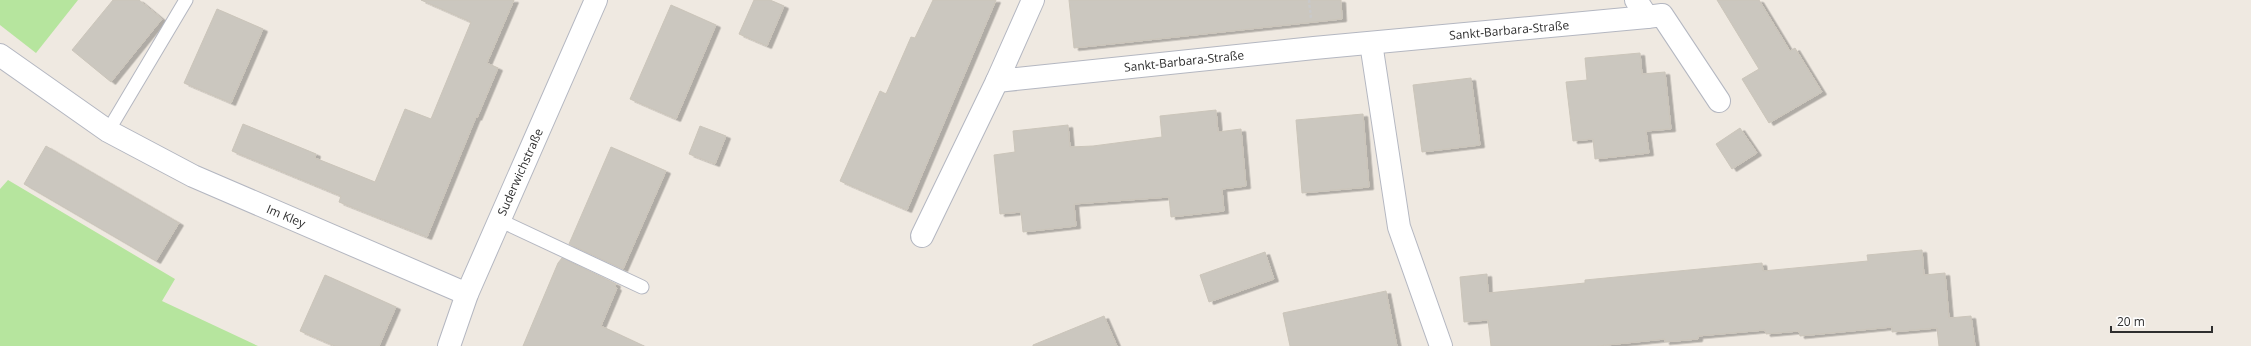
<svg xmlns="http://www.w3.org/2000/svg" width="2251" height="346" font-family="'Open Sans',sans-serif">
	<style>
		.green { fill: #b6e59e }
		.building { fill: #cbc7bf; stroke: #cbc5ba; filter: url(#shadow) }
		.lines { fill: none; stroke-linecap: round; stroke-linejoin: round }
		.service-casing { stroke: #b4b7c1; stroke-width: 15 }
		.minor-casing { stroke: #b4b7c1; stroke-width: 24 }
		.secondary-casing { stroke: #b4b7c1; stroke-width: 24 }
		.path { stroke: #c9c9c9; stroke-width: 2.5; stroke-dasharray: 3 2; stroke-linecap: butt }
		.service { stroke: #fff; stroke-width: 13 }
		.minor { stroke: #fff; stroke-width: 22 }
		.secondary { stroke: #fff; stroke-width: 22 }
		.labels { text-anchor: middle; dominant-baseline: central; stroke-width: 4; stroke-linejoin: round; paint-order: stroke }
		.street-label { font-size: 12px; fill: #2e2e2e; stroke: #fff }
	</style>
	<defs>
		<filter id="shadow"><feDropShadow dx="4.5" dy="2.5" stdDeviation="0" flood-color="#0004"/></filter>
	</defs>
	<rect width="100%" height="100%" fill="#efe9e1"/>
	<g class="green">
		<polygon points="0,0 78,0 36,53 0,25"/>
		<polygon points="8,180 175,279 162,301 258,346 0,346 0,189"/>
	</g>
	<g class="building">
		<polygon points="113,0 139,0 162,19 111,82 72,50"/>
		<polygon points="421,0 514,0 487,63 498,68 477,118 476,117 427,237 339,202 341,196 232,151 243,124 316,154 315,158 375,182 405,109 431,119 471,22"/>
		<polygon points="754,0 770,0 784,6 767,46 739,34"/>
		<polygon points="933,0 996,0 907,210 840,181 880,91 886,94 911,37 915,38"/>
		<polygon points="1069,0 1341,0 1342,19 1074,48"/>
		<polygon points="1717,0 1759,0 1790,51 1795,48 1822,92 1769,123 1742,79 1759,69"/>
		<polygon points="671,5 716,25 676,119 630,99"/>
		<polygon points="217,9 263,29 231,103 184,83"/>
		<polygon points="1640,53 1642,74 1665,72 1671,129 1646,131 1649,153 1595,159 1593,139 1573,141 1566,82 1587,80 1585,58"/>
		<polygon points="1471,78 1480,145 1422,152 1413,85"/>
		<polygon points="1216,110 1218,132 1241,129 1246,186 1222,189 1224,211 1171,217 1169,197 1074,204 1076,226 1023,232 1021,212 1000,214 994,155 1015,152 1013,131 1068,125 1070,147 1093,146 1162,137 1160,116"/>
		<polygon points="1363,114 1369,187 1302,193 1296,120"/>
		<polygon points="700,126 726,136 715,164 689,154"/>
		<polygon points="1740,128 1757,153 1732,169 1716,144"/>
		<polygon points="46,146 179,223 156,261 24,184"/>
		<polygon points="611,147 666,171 623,269 569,244"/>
		<polygon points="1922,250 1924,275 1945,273 1949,318 1971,316 1975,346 1939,346 1937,328 1892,332 1892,327 1800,336 1799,331 1766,334 1765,330 1698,336 1698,339 1665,342 1665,339 1597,346 1491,346 1488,320 1464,322 1460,277 1487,274 1488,293 1585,283 1585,280 1762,263 1763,271 1868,261 1867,255"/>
		<polygon points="1265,252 1274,279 1209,302 1200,275"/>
		<polygon points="562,258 616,284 615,287 617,288 601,326 644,346 523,346 558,263"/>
		<polygon points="325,275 396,307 379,346 335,346 300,331"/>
		<polygon points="1386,291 1397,346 1290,346 1283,313"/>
		<polygon points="1104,316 1117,346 1033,346 1033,345"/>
	</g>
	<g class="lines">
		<g class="service-casing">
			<g id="service">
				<polyline points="108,131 186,0"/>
				<polyline points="499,220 642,287"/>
			</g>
		</g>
		<g class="minor-casing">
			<g id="minor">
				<polyline points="1033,0 997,81 1314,48 1647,17 1636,0"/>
				<polyline points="1647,17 1662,15 1719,101"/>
				<polyline points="1371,43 1399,227 1441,346"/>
				<polyline points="0,55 108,131 193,176 467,294"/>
				<polyline points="922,236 997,81"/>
			</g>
		</g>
		<g class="secondary-casing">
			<polyline id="secondary" points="449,346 467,294 596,0"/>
		</g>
		<polyline class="path" points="1309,0 1311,19"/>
		<use href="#service" class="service"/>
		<use href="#minor" class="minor"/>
		<use href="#secondary" class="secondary"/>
	</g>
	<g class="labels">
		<g class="street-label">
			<text transform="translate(1509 30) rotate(-5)">Sankt-Barbara-Straße</text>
			<text transform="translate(1184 61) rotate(-6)">Sankt-Barbara-Straße</text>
			<text transform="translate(520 172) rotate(-66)">Suderwichstraße</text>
			<text transform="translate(286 216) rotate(23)">Im Kley</text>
		</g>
	</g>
	<path d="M2111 326v6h101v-6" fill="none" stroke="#2e2e2e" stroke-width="2"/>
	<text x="2117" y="326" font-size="12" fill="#2e2e2e" stroke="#ffffff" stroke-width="3" paint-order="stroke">20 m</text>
</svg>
